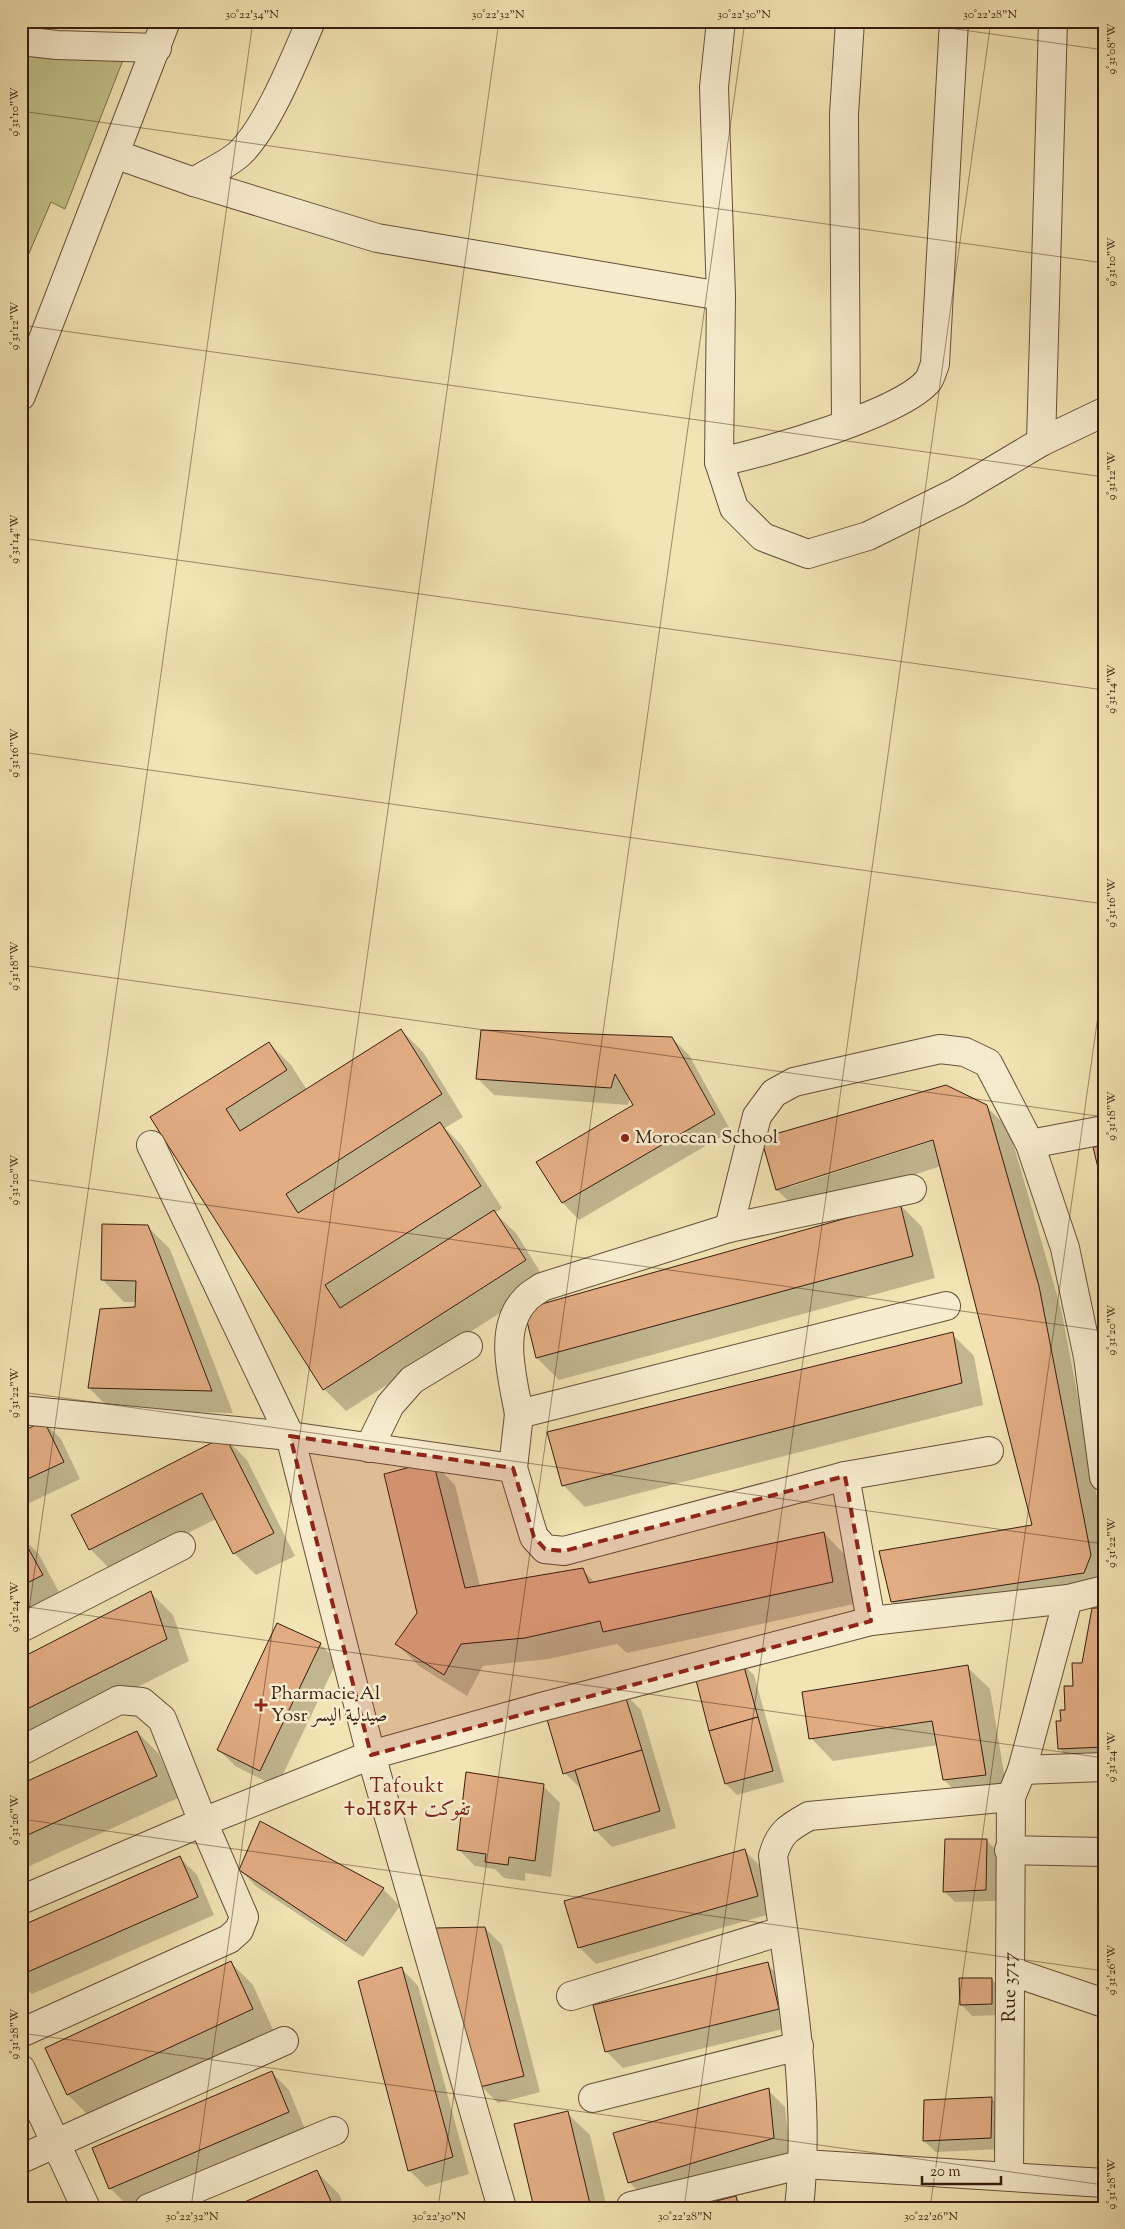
<svg xmlns="http://www.w3.org/2000/svg" width="1125" height="2229" font-family="'Sorts Mill Goudy',Amiri,'Noto Sans Tifinagh',serif">
	<style>
		.green { fill: #c1c288; stroke: #7c704c }
		.shadow { fill: #0003; fill-rule: evenodd }
		.building { fill: #e3ad84; stroke: #371d0f }
		.lines { fill: none; stroke-linecap: round; stroke-linejoin: round }
		.minor-casing { stroke: #664f38; stroke-width: 30 }
		.minor { stroke: #f7edce; stroke-width: 28 }
		.marked { fill: #8f2418; fill-opacity: 0.2; stroke: #8f2418; stroke-width: 4; stroke-dasharray: 10 6; stroke-linejoin: round }
		.ticks { fill: none; stroke: #371d0f; stroke-width: 1; stroke-opacity: 0.45 }
		.poi-dot { fill: #8f2418; stroke: #f7edce; stroke-width: 2 }
		.labels { text-anchor: middle; dominant-baseline: central; stroke-width: 5; stroke-linejoin: round; paint-order: stroke }
		.poi-label { font-size: 19px; fill: #371d0f; stroke: #f7edce; text-anchor: start }
		.street-label { font-size: 19px; fill: #371d0f; stroke: #f7edce }
		.neighbourhood-label { font-size: 20px; letter-spacing: 1px; fill: #7a1f14; stroke: #f7edce }
		.neatline { fill: none; stroke: #371d0f; stroke-width: 2 }
		.ticks-label { font-size: 12px; text-anchor: middle; fill: #371d0f }
	</style>
	<rect width="100%" height="100%" fill="#f2e4b3"/>
	<filter id="stains"><feTurbulence type="fractalNoise" baseFrequency=".004" numOctaves="4"/><feColorMatrix values="0 0 0 0 .2 0 0 0 0 .09 0 0 0 0 .02 0 0 0 .5 -.17"/></filter>
	<radialGradient id="worn" r=".72"><stop offset=".6" stop-color="#630" stop-opacity="0"/><stop offset="1" stop-color="#630" stop-opacity=".3"/></radialGradient>
	<polygon class="green" points="21,52 123,60 65,209 51,202 21,272"/>
	<g class="shadow">
		<polygon points="401,1030 423,1052 463,1117 445,1128 462,1146 502,1208 495,1213 516,1233 547,1283 346,1411 324,1389 152,1118 269,1043 291,1065 307,1090"/>
		<polygon points="672,1038 689,1055 731,1131 579,1220 563,1203 538,1162 635,1105 630,1097 628,1105 494,1095 477,1078"/>
		<path d="M 946,1086 L 986,1106 L 1009,1129 L 1061,1309 L 1104,1533 L 1104,1595 L 914,1624 L 892,1602 L 881,1552 L 1034,1526 L 941,1166 L 800,1212 L 777,1190 L 763,1139 ZM 939,1137 L 939,1139 L 790,1187 L 790,1184 Z"/>
		<polygon points="899,1204 922,1227 935,1278 559,1380 537,1358"/>
		<polygon points="148,1227 170,1249 233,1413 111,1410 89,1388 137,1308 137,1302 124,1302 102,1279"/>
		<polygon points="952,1334 974,1356 983,1405 585,1507 563,1485"/>
		<polygon points="44,1422 61,1439 80,1479 21,1507 21,1433"/>
		<polygon points="225,1438 247,1460 295,1556 256,1575 234,1553 216,1519 112,1571 90,1549"/>
		<polygon points="433,1462 455,1485 480,1586 582,1569 595,1583 824,1533 846,1556 854,1604 627,1653 617,1644 548,1659 483,1666 467,1696 419,1666 397,1644 418,1613"/>
		<polygon points="21,1537 38,1553 59,1592 21,1612"/>
		<polygon points="151,1593 173,1615 189,1661 21,1746 21,1659"/>
		<polygon points="1104,1609 1104,1769 1081,1770 1059,1748 1062,1722"/>
		<polygon points="320,1644 337,1661 277,1787 235,1766 218,1749"/>
		<polygon points="742,1664 754,1675 784,1782 737,1795 726,1784"/>
		<polygon points="967,1667 990,1689 1008,1797 967,1802 944,1780 938,1745 833,1761 811,1738"/>
		<polygon points="624,1693 641,1710 676,1828 612,1847 595,1830 582,1790 565,1773"/>
		<polygon points="137,1732 159,1754 178,1798 21,1870 21,1786"/>
		<polygon points="543,1786 560,1803 551,1877 525,1873 525,1881 504,1878 495,1869 475,1866 458,1849"/>
		<polygon points="986,1840 998,1852 997,1901 955,1902 944,1891"/>
		<polygon points="744,1850 761,1867 774,1913 596,1964 579,1947"/>
		<polygon points="180,1858 197,1875 214,1915 32,1994 21,1983 21,1927"/>
		<polygon points="240,1870 383,1889 400,1906 363,1957 257,1887"/>
		<polygon points="485,1928 502,1945 540,2092 498,2103 481,2086"/>
		<polygon points="231,1963 253,1985 274,2032 90,2117 68,2095 47,2048"/>
		<polygon points="767,1964 784,1981 795,2026 623,2068 606,2051"/>
		<polygon points="402,1969 418,1986 469,2174 426,2187 409,2170"/>
		<polygon points="991,1979 1003,1990 1003,2015 972,2016 961,2004"/>
		<polygon points="272,2073 289,2090 305,2129 127,2205 110,2188"/>
		<polygon points="768,2090 785,2107 790,2155 646,2199 629,2182"/>
		<polygon points="991,2098 1003,2110 1002,2149 936,2152 924,2141"/>
		<polygon points="567,2113 590,2135 607,2208 535,2208"/>
		<polygon points="21,2126 32,2151 21,2156"/>
		<polygon points="316,2171 339,2194 345,2208 234,2208"/>
		<polygon points="736,2197 746,2208 693,2208"/>
	</g>
	<g class="building">
		<polygon points="401,1029 442,1094 286,1194 298,1213 440,1122 481,1186 325,1285 340,1308 494,1210 526,1260 323,1390 150,1117 269,1042 287,1070 226,1109 240,1131"/>
		<polygon points="481,1030 672,1037 715,1114 562,1203 536,1162 633,1105 615,1074 611,1088 476,1079"/>
		<polygon points="946,1085 987,1105 1039,1286 1091,1555 1084,1573 891,1602 879,1551 1032,1525 933,1140 776,1190 761,1138"/>
		<polygon points="1104,1146 1104,1193 1093,1147"/>
		<polygon points="900,1203 913,1256 536,1358 524,1309"/>
		<polygon points="102,1224 148,1225 212,1391 88,1388 100,1309 135,1307 136,1281 101,1280"/>
		<polygon points="953,1332 962,1383 562,1486 547,1432"/>
		<polygon points="44,1421 64,1462 21,1482 21,1432"/>
		<polygon points="225,1436 274,1533 233,1554 202,1493 89,1550 71,1515"/>
		<polygon points="433,1461 465,1588 583,1568 589,1583 824,1532 833,1582 603,1632 600,1621 525,1638 461,1644 444,1675 395,1644 417,1613 384,1474"/>
		<polygon points="21,1535 43,1575 21,1586"/>
		<polygon points="151,1591 167,1639 21,1712 21,1658"/>
		<polygon points="1092,1608 1104,1608 1104,1747 1058,1749 1056,1721 1061,1721 1060,1710 1065,1710 1064,1686 1073,1686 1072,1663 1082,1663"/>
		<polygon points="277,1623 321,1643 260,1771 217,1750"/>
		<polygon points="743,1663 758,1717 709,1731 695,1676"/>
		<polygon points="968,1665 986,1775 943,1780 932,1721 809,1739 802,1692"/>
		<polygon points="624,1692 642,1750 563,1774 546,1716"/>
		<polygon points="758,1717 773,1771 725,1784 709,1731"/>
		<polygon points="137,1731 157,1776 21,1838 21,1784"/>
		<polygon points="642,1750 660,1811 594,1831 575,1770"/>
		<polygon points="466,1772 544,1784 535,1861 509,1857 508,1865 485,1862 486,1854 457,1850"/>
		<polygon points="260,1821 384,1888 346,1941 239,1870"/>
		<polygon points="945,1839 987,1839 986,1890 943,1892"/>
		<polygon points="745,1849 758,1896 578,1948 564,1901"/>
		<polygon points="180,1856 198,1897 21,1975 21,1926"/>
		<polygon points="485,1927 524,2076 480,2087 436,1928"/>
		<polygon points="231,1961 253,2009 67,2095 45,2048"/>
		<polygon points="768,1962 779,2009 605,2052 593,2005"/>
		<polygon points="402,1967 453,2157 408,2171 358,1981"/>
		<polygon points="959,1978 992,1978 992,2004 960,2005"/>
		<polygon points="272,2071 289,2112 109,2189 92,2148"/>
		<polygon points="769,2088 774,2138 628,2183 613,2133"/>
		<polygon points="992,2097 991,2138 923,2141 924,2100"/>
		<polygon points="568,2111 591,2208 534,2208 514,2124"/>
		<polygon points="317,2170 334,2208 231,2208"/>
		<polygon points="736,2196 739,2208 688,2208"/>
	</g>
	<g class="lines">
		<g class="minor-casing">
			<g id="minor">
				<path d="M 721,21 L 714,87 L 721,296 L 719,462 C 764,453 900,414 928,381 C 931,377 933,369 935,364 L 954,21"/>
				<polyline points="21,41 57,45 157,48"/>
				<path d="M 115,154 L 194,182 C 207,173 229,164 240,153 C 268,126 295,58 311,21"/>
				<polyline points="194,182 377,238 721,296"/>
				<polyline points="21,396 166,21"/>
				<polyline points="846,423 844,114 850,21"/>
				<polyline points="1041,442 1053,21"/>
				<polyline points="719,462 734,508 763,537 808,554 868,536 957,492 1041,442 1104,412"/>
				<polyline points="1030,1144 1104,1130"/>
				<polyline points="151,1145 290,1436 513,1468 534,1537 545,1549 564,1551 845,1476 989,1451"/>
				<polyline points="729,1228 757,1116 774,1093 794,1082 940,1049 965,1052 988,1063 1030,1144 1065,1248 1088,1357 1104,1477"/>
				<polyline points="21,1410 290,1436 371,1755 203,1822 21,1900"/>
				<path d="M 519,1414 C 513,1379 497,1328 526,1299 C 530,1294 537,1291 542,1287 L 729,1228 L 912,1189"/>
				<polyline points="369,1448 390,1405 412,1380 468,1346"/>
				<polyline points="513,1468 519,1414 946,1306"/>
				<polyline points="845,1476 871,1621"/>
				<polyline points="21,1628 181,1546"/>
				<polyline points="21,1751 119,1700 142,1702 162,1719 203,1822 244,1917 239,1930 229,1939 21,2033"/>
				<polyline points="1022,1770 1104,1767"/>
				<polyline points="1009,1850 1104,1852"/>
				<polyline points="1010,1971 1104,2003"/>
				<polyline points="571,1996 782,1931"/>
				<polyline points="21,2069 86,2208"/>
				<polyline points="593,2098 799,2046"/>
				<polyline points="21,2159 284,2041"/>
				<path id="s1" d="M 1009,2176 L 1011,1797 L 1022,1770 L 1068,1599"/>
				<polyline points="631,2206 804,2164 1104,2183"/>
				<polyline points="149,2208 334,2131"/>
				<polyline points="502,2208 371,1755 545,1706 871,1621 1068,1599 1104,1590"/>
				<path d="M 799,2208 C 812,2090 788,1973 773,1856 C 779,1833 789,1827 809,1816 L 1011,1797"/>
			</g>
		</g>
		<use href="#minor" class="minor"/>
	</g>
	<path class="marked" d="M 290,1436 L 513,1468 L 534,1537 L 545,1549 L 564,1551 L 845,1476 L 871,1621 L 371,1755 Z"/>
	<path class="ticks" d="M 900,21 L 1104,50M 21,111 L 1104,263M 21,325 L 1104,477M 21,538 L 1104,690M 21,752 L 1104,904M 21,965 L 1104,1117M 21,1179 L 1104,1331M 21,1392 L 1104,1544M 21,1606 L 1104,1758M 21,1667 L 253,21M 21,1819 L 1104,1971M 21,2033 L 1104,2185M 191,2208 L 499,21M 438,2208 L 745,21M 684,2208 L 991,21M 930,2208 L 1104,973"/>
	<g class="poi-dot">
		<circle cx="625" cy="1138" r="5"/>
		<path d="M258.5 1697.5h5v5h5v5h-5v5h-5v-5h-5v-5h5z"/>
	</g>
	<g class="labels">
		<g class="poi-label">
			<text x="635" y="1138">Moroccan School</text>
			<text x="271" y="1694">Pharmacie Al<tspan x="271" dy="22">Yosr صيدلية اليسر</tspan></text>
		</g>
		<g class="street-label">
			<text stroke="none"><textPath href="#s1" startOffset="189">Rue 3717</textPath></text>
		</g>
		<g class="neighbourhood-label">
			<text x="407" y="1787">Tafoukt<tspan x="407" dy="23">ⵜⴰⴼⵓⴽⵜ تفوكت</tspan></text>
		</g>
	</g>
	<rect width="1125" height="2229" fill="none" stroke="#f2e4b3" stroke-width="55"/>
	<path d="M922 2176v8h79v-8" fill="none" stroke="#371d0f" stroke-width="2.5"/>
	<text x="930" y="2176" font-size="15" fill="#371d0f" stroke="#f7edce" stroke-width="4" paint-order="stroke">20 m</text>
	<rect x="28" y="28" width="1070" height="2174" class="neatline"/>
	<g class="ticks-label">
		<text x="252" y="18">30°22'34"N</text>
		<text x="498" y="18">30°22'32"N</text>
		<text x="744" y="18">30°22'30"N</text>
		<text x="990" y="18">30°22'28"N</text>
		<text transform="translate(1111 49) rotate(-90)" y="4">9°31'08"W</text>
		<text transform="translate(14 112) rotate(-90)" y="4">9°31'10"W</text>
		<text transform="translate(1111 262) rotate(-90)" y="4">9°31'10"W</text>
		<text transform="translate(14 326) rotate(-90)" y="4">9°31'12"W</text>
		<text transform="translate(1111 476) rotate(-90)" y="4">9°31'12"W</text>
		<text transform="translate(14 539) rotate(-90)" y="4">9°31'14"W</text>
		<text transform="translate(1111 689) rotate(-90)" y="4">9°31'14"W</text>
		<text transform="translate(14 753) rotate(-90)" y="4">9°31'16"W</text>
		<text transform="translate(1111 903) rotate(-90)" y="4">9°31'16"W</text>
		<text transform="translate(14 966) rotate(-90)" y="4">9°31'18"W</text>
		<text transform="translate(1111 1116) rotate(-90)" y="4">9°31'18"W</text>
		<text transform="translate(14 1180) rotate(-90)" y="4">9°31'20"W</text>
		<text transform="translate(1111 1330) rotate(-90)" y="4">9°31'20"W</text>
		<text transform="translate(14 1393) rotate(-90)" y="4">9°31'22"W</text>
		<text transform="translate(1111 1543) rotate(-90)" y="4">9°31'22"W</text>
		<text transform="translate(14 1607) rotate(-90)" y="4">9°31'24"W</text>
		<text transform="translate(1111 1757) rotate(-90)" y="4">9°31'24"W</text>
		<text transform="translate(14 1820) rotate(-90)" y="4">9°31'26"W</text>
		<text transform="translate(1111 1970) rotate(-90)" y="4">9°31'26"W</text>
		<text transform="translate(14 2034) rotate(-90)" y="4">9°31'28"W</text>
		<text transform="translate(1111 2184) rotate(-90)" y="4">9°31'28"W</text>
		<text x="192" y="2220">30°22'32"N</text>
		<text x="439" y="2220">30°22'30"N</text>
		<text x="685" y="2220">30°22'28"N</text>
		<text x="931" y="2220">30°22'26"N</text>
	</g>
	<rect width="100%" height="100%" filter="url(#stains)"/>
	<rect width="100%" height="100%" fill="url(#worn)"/>
</svg>
